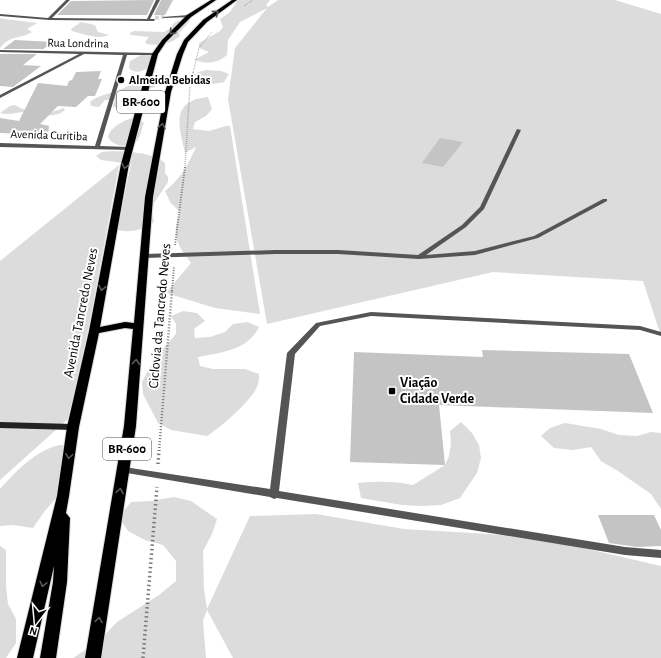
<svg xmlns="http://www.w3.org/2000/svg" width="661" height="658" font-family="'Alegreya Sans',sans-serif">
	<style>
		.green { fill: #dcdcdc }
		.building { fill: #c4c4c4 }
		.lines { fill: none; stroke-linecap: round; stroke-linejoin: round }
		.minor-tunnel { stroke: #d9d9d9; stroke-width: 4; stroke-dasharray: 4 2; stroke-linecap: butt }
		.primary-casing { stroke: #dbdbdb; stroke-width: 2 }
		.path-far4 { stroke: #777; stroke-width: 1; stroke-dasharray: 0.5 1; stroke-linecap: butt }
		.path-far3 { stroke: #777; stroke-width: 1.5; stroke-dasharray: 0.5 1.5; stroke-linecap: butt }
		.path-far2 { stroke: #777; stroke-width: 2; stroke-dasharray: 1 1.5; stroke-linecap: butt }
		.path-far1 { stroke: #777; stroke-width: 2.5; stroke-dasharray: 1 2; stroke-linecap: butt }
		.path { stroke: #777; stroke-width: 3.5; stroke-dasharray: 1.5 3; stroke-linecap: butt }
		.service { fill: #555; fill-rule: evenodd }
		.minor { fill: #555; fill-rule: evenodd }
		.secondary { fill: #222; fill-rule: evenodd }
		.primary { fill: #000; fill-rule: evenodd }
		.oneway { stroke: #595959 }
		.poi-dot { fill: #000; stroke: #fff; stroke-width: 1.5 }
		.labels { text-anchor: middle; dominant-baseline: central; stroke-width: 4; stroke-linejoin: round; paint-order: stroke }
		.far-street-label { font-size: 12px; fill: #000; stroke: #fff }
		.far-poi-label { font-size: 12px; font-weight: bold; fill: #000; stroke: #fff; text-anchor: start }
		.shield { fill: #fff; stroke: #4c4c4c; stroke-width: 1 }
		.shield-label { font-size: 13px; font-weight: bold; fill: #000 }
		.street-label { font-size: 14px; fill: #000; stroke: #fff }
		.poi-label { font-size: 14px; font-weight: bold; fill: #000; stroke: #fff; text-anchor: start }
	</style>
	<rect width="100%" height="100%" fill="#fff"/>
	<g class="green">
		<path d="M 238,0 L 270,0 L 266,5 L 268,7 L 278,0 L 615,0 L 661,14 L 661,336 L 643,281 L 493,272 L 267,324 L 228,99 L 235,48 L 267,8 L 240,22 L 228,40 L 227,55 C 216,64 207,64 194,60 L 209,52 L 199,48 L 199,43 L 220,31 L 223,27 L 220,19 L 230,12 Z"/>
		<path d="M 0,18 L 5,19 L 37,23 L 27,29 L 32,32 C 22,39 11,34 0,48 Z"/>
		<path d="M 187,19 L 190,21 L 179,33 L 180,36 C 171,44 159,46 147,44 L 145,42 L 149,37 L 130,35 L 130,33 L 134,31 L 164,32 L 171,28 C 173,21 180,20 187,19 Z"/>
		<path d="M 81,22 L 95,25 L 98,32 L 109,35 C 98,40 83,34 72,31 L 71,29 Z"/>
		<path d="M 148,54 L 153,56 L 148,68 C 141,72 135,74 129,68 L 130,61 L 141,55 Z"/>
		<path d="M 206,70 L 221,71 L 229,74 L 224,82 C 212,85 197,85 187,78 L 199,72 Z"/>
		<path d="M 153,75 L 178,76 L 177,79 L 142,91 L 134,98 L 134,105 L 121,111 L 113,106 L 115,100 L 105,100 L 99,107 L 91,106 L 90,102 C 99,95 111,93 122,89 C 135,84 136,78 153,75 Z"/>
		<path d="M 208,97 L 212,109 L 206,116 L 195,122 L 193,129 L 209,131 L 226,126 L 230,126 L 260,314 L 215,308 L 166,293 L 191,263 C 177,244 171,236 180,212 L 170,202 L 165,191 C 182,177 187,167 196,147 L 185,153 C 182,137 171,110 192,101 C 196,98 203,98 208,97 Z"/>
		<path d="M 15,105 L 22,109 L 52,112 L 64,108 L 65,110 C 53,120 39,113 25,112 C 17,112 8,116 0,113 L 10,106 Z"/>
		<path d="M 132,118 L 140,120 L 144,123 C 141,130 141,137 136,142 C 129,149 112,146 108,137 C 110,127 123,121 132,118 Z"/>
		<path d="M 112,151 C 128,152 153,152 165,163 L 165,173 L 168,177 L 168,182 L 154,203 L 152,215 L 154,222 C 145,230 129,233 117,230 L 131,164 L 101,160 L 96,156 L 102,152 Z"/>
		<polygon points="119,165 88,331 68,419 0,480 0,261"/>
		<path d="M 183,311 L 197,313 L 205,321 L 194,329 L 195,338 L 210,337 L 225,332 L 233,324 L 248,322 L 259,327 C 247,351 221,352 198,357 L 200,366 L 213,369 L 245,369 L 259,374 C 259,377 259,381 258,384 C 255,398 220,428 207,436 L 171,430 L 158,423 L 143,394 L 142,382 L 147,372 L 160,352 L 176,334 L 176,324 L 171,316 Z"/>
		<path d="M 461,422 L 472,433 L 479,445 L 481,458 L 477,473 L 460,498 L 441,505 L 422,506 L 402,505 L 361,498 L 358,483 C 377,481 394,481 413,485 L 445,465 L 449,456 L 451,444 L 450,431 Z"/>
		<polygon points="565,423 601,429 619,435 637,436 651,432 661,433 661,509 651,494 618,471 601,461 591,447 573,450 554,448 541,436 550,428"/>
		<path d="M 60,445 L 68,446 L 57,497 L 44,512 L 33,528 L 13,525 L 0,526 L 0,489 C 16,471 36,450 60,445 Z"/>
		<polygon points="174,497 191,501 217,519 212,534 203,551 204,589 207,609 250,516 316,514 404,529 489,534 545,539 661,566 661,658 233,658 207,610 203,621 206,658 73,658 99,641 117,622 159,595 176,581 176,561 163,545 145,540 128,531 119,517 131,502 151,501"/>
		<polygon points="0,546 6,550 6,586 8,604 16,619 16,643 6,658 0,658"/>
	</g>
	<g class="building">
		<polygon points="154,0 147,15 57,15 71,1"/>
		<polygon points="161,0 173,0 165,15 154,15"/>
		<polygon points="15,40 54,42 43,49 3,49"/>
		<polygon points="0,54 37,54 23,65 41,66 13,87 0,86"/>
		<polygon points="101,71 98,79 102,79 95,96 88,96 76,107 58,106 40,124 49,126 48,135 0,133 0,118 19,121 38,83 67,86 69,81 72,80 76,72"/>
		<polygon points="440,138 463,142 443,167 422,163"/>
		<polygon points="482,350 629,354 653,413 439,405 445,465 350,462 354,352 483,357"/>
		<polygon points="598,515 654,515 661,530 661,546 637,547 609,543"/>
	</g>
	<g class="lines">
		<polyline class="minor-tunnel" points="155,18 164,17"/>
		<g class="primary-casing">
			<polygon id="primary" points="211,0 216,0 191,17 166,42 158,54 129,164 100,327 125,322 134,323 145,197 165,92 177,54 184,40 203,20 232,0 237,0 207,22 188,42 183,54 171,92 153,197 136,426 101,658 85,658 124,426 133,329 125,328 99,333 79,427 69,496 66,513 70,518 67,582 56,658 40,658 53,582 54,566 33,658 17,658 57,496 67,427 89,331 121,164 140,94 152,54 162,40 187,15"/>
		</g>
		<g class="path-far4">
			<polyline points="244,6 253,0"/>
			<polyline points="193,73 199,48 212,32"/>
		</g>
		<polyline class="path-far3" points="185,168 190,85 193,72"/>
		<g class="path-far2">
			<polyline points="175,245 185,167"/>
			<polyline points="172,291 174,266"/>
		</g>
		<polyline class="path-far1" points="159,451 172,290"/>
		<g class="path">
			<polyline points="158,464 159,450"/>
			<polyline points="143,658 157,487"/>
		</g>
		<g class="service">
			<polygon points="517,129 521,130 484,209 466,227 426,255 475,251 534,236 603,199 607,199 607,201 538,238 475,255 419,259 338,254 275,254 145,258 142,256 145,254 275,250 338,250 418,255 462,225 480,207"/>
			<polygon points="371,312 640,326 661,332 661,336 640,330 371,316 320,326 295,354 279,491 625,547 661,550 661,558 625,555 277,498 274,499 270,497 121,472 120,470 121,468 124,467 270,489 287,353 316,323"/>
		</g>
		<g class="minor">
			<polygon points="66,0 70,0 52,18 147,19 156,0 160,0 150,19 155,19 154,21 49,20 0,16 0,14 48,18"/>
			<polygon points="189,15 190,17 164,18 162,17"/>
			<polygon points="0,50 156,53 156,55 127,55 100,146 129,147 132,149 131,150 0,147 0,143 95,146 123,55 84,54 0,98 0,95 79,54 0,52"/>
		</g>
		<polygon class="secondary" points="0,422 73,424 76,425 78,427 76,429 73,430 0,428"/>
		<use href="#primary" class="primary"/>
	</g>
	<defs><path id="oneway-chevron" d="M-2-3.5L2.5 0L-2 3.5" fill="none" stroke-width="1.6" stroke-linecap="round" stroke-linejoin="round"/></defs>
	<g class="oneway">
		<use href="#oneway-chevron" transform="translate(216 13) rotate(-36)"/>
		<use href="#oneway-chevron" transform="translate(172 32) rotate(133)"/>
		<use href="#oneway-chevron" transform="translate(162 126) rotate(-80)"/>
		<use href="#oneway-chevron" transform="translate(125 166) rotate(102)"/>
		<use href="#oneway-chevron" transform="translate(102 288) rotate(101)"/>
		<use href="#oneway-chevron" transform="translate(136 362) rotate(-85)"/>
		<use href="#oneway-chevron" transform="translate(69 456) rotate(98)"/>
		<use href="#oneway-chevron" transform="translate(120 491) rotate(-81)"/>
		<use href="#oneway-chevron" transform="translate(43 584) rotate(103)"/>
		<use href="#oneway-chevron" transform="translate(99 620) rotate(-81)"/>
	</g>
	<g class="poi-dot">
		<circle cx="121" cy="80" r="4"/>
		<rect x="388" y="387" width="8" height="8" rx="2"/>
	</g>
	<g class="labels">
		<g class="far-street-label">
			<text transform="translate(78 43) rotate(1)">Rua Londrina</text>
			<text transform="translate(49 135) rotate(2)">Avenida Curitiba</text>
		</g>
		<g class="far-poi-label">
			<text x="129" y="80">Almeida Bebidas</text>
		</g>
		<g class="shield">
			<rect x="117" y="91" width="48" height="22" rx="3"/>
			<rect x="103" y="438" width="48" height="22" rx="3"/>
		</g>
		<g class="shield-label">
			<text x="141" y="102">BR-600</text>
			<text x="127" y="449">BR-600</text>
		</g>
		<g class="street-label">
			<text transform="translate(81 313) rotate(-79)">Avenida Tancredo Neves</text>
			<text transform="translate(160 316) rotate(-85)">Ciclovia da Tancredo Neves</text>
		</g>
		<g class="poi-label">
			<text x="400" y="383">Viação<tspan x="400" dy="16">Cidade Verde</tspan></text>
		</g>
	</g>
	<g transform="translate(36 622) rotate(196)" stroke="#ffffff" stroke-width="3" paint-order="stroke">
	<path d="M0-3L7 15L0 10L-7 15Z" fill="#000000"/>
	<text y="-6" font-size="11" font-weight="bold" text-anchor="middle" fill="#000000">N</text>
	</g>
</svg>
